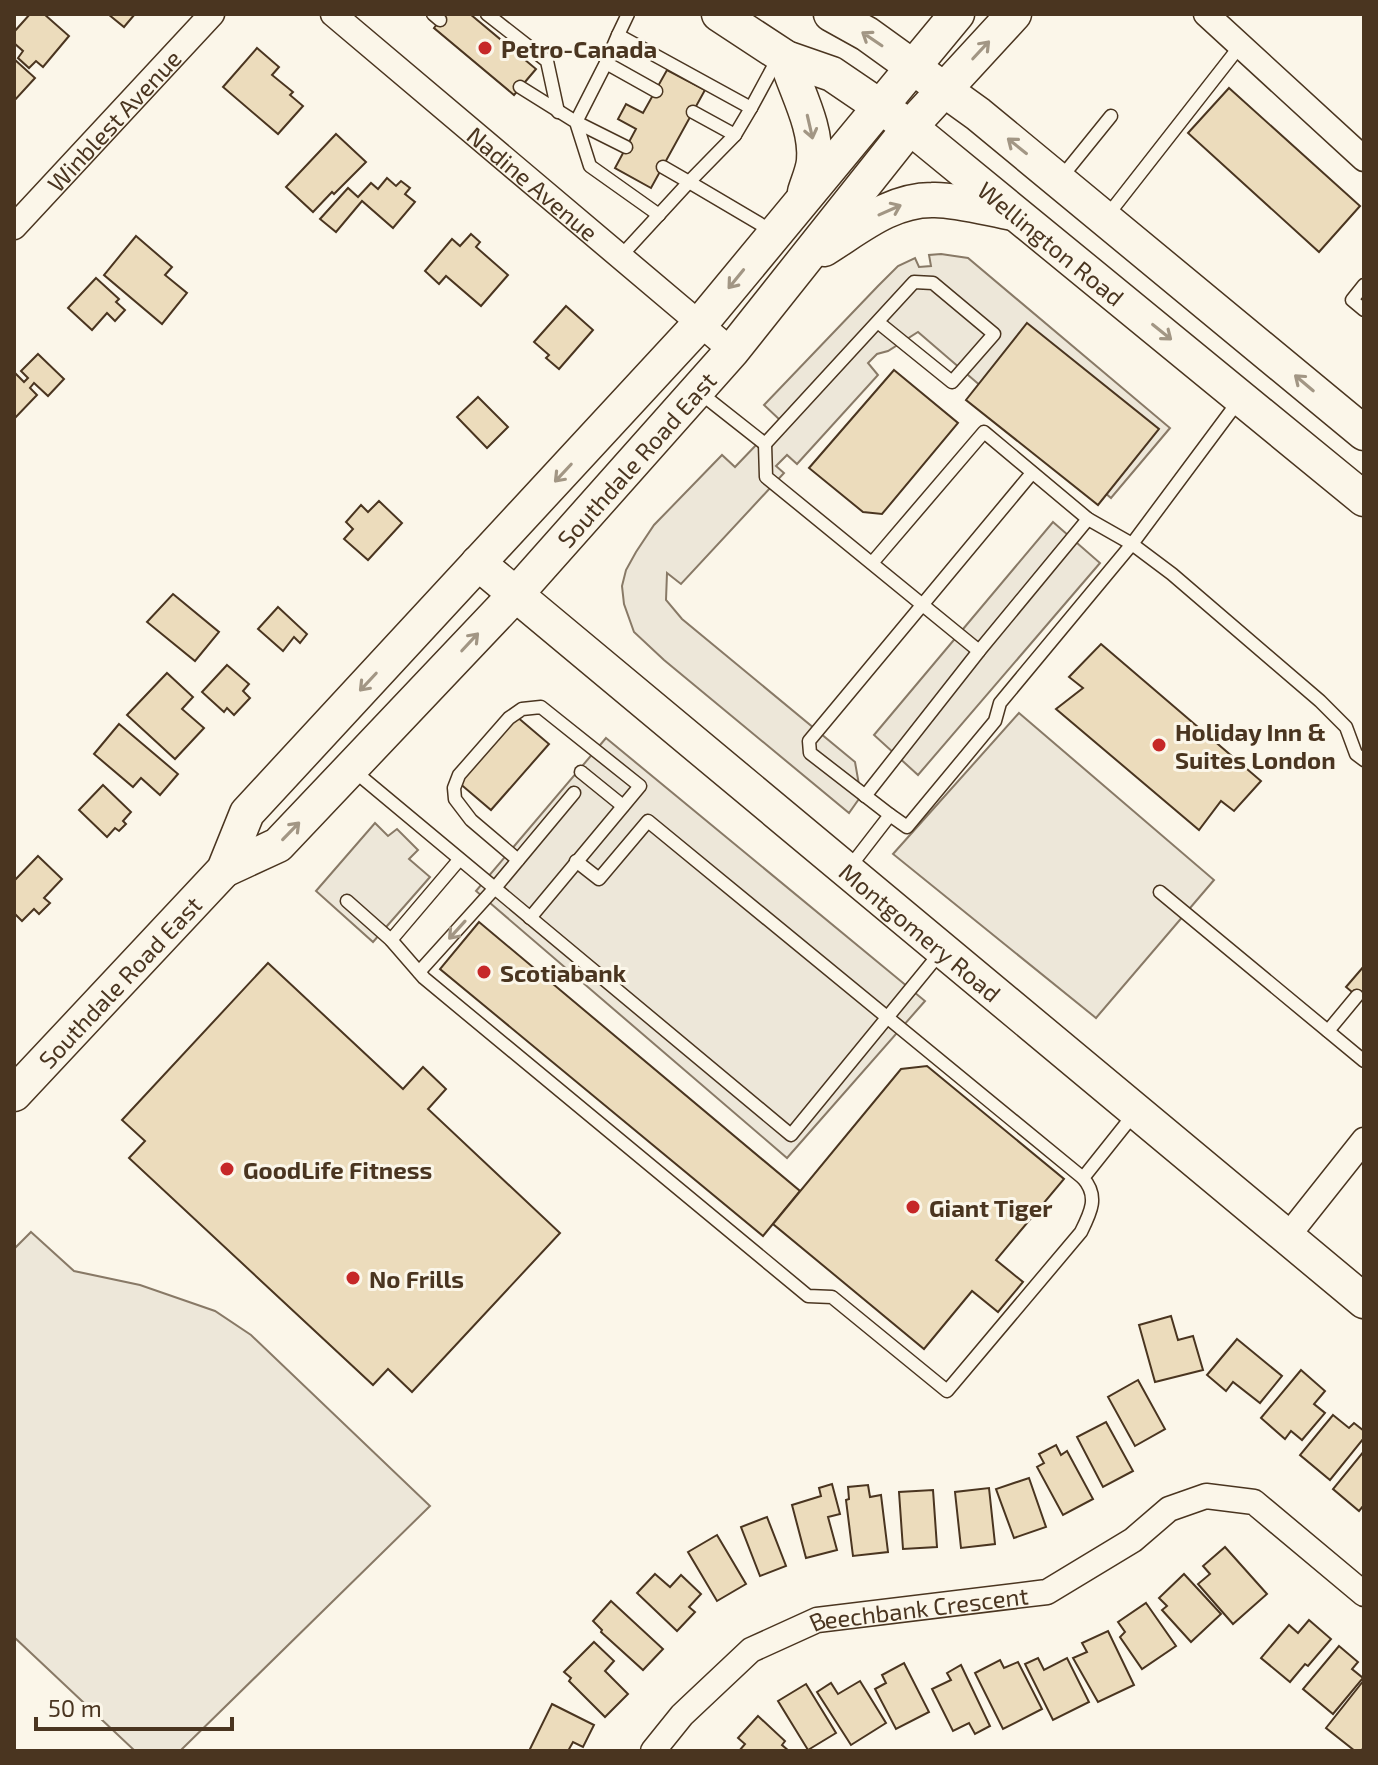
<svg xmlns="http://www.w3.org/2000/svg" width="1378" height="1765" font-family="'Exo 2',sans-serif">
	<style>
		.parking { fill: #ede7d9; stroke: #887966; stroke-width: 2 }
		.building { fill: #ecdcbc; stroke: #4a3520; stroke-width: 2 }
		.lines { fill: none; stroke-linecap: round; stroke-linejoin: round }
		.lane-casing { stroke: #4a3520; stroke-width: 15 }
		.street-casing { stroke: #4a3520; stroke-width: 27 }
		.secondary-casing { stroke: #4a3520; stroke-width: 37 }
		.lane { stroke: #fbf6e9; stroke-width: 12 }
		.street { stroke: #fbf6e9; stroke-width: 24 }
		.secondary { stroke: #fbf6e9; stroke-width: 34 }
		.oneway { stroke: #a29684 }
		.poi-dot { fill: #c62828; stroke: #fbf6e9; stroke-width: 3 }
		.labels { text-anchor: middle; dominant-baseline: central; stroke-width: 6; stroke-linejoin: round; paint-order: stroke }
		.poi-label { font-size: 24px; font-weight: bold; fill: #4a3520; stroke: #fbf6e9; text-anchor: start }
		.street-label { font-size: 24px; fill: #4a3520; stroke: #fbf6e9 }
	</style>
	<rect width="100%" height="100%" fill="#fbf6e9"/>
	<g class="parking">
		<polygon points="941,254 968,258 1170,428 1111,498 918,332 888,351 877,354 868,363 878,375 797,464 787,455 776,466 784,473 681,584 667,573 666,600 682,619 855,762 861,796 849,813 664,660 634,632 624,604 622,586 626,570 636,552 654,525 722,455 735,467 780,420 764,405 878,286 898,266 915,258 919,267 931,266 929,255"/>
		<polygon points="1053,522 1100,563 918,775 874,735"/>
		<polygon points="1019,713 1214,880 1096,1018 893,854"/>
		<polygon points="606,738 925,1001 787,1158 476,891"/>
		<polygon points="375,823 388,836 397,829 418,850 409,859 430,877 373,942 316,891"/>
		<polygon points="31,1232 74,1271 140,1285 215,1311 251,1335 430,1506 180,1751 135,1751 14,1637 14,1249"/>
	</g>
	<g class="building">
		<polygon points="30,14 44,14 69,36 43,67 36,61 29,68 18,58 23,51 14,43 14,32"/>
		<polygon points="108,14 135,14 124,27"/>
		<polygon points="445,14 470,14 536,69 514,95 434,28"/>
		<polygon points="257,48 279,67 272,75 293,92 290,95 303,106 278,134 223,87"/>
		<polygon points="14,59 35,78 14,101"/>
		<polygon points="667,70 705,90 651,188 615,168 636,129 618,119 626,104 643,113"/>
		<polygon points="1229,88 1360,206 1319,252 1188,133"/>
		<polygon points="336,134 366,162 334,194 332,192 313,212 286,187"/>
		<polygon points="387,178 396,186 401,181 410,188 405,194 415,202 393,228 362,201 336,232 320,219 348,188 358,197 371,183 378,189"/>
		<polygon points="471,234 480,242 476,247 508,275 481,306 446,276 439,284 425,271 452,239 460,246"/>
		<polygon points="136,236 172,267 165,275 187,293 162,324 104,275"/>
		<polygon points="96,278 119,299 116,302 125,310 115,321 107,313 92,330 68,308"/>
		<polygon points="566,306 593,330 559,369 546,358 549,355 534,342"/>
		<polygon points="1027,323 1159,429 1098,505 966,400"/>
		<polygon points="38,354 64,379 48,396 34,383 30,388 37,395 14,419 14,372 24,382 28,378 21,371"/>
		<polygon points="894,370 958,423 882,514 863,512 809,468"/>
		<polygon points="478,397 508,427 487,448 457,417"/>
		<polygon points="379,501 402,523 368,560 344,539 353,529 346,522 361,505 368,512"/>
		<polygon points="173,594 219,632 195,661 147,622"/>
		<polygon points="278,607 307,634 300,643 294,637 283,651 258,629"/>
		<polygon points="1101,644 1261,781 1234,811 1221,801 1199,830 1056,709 1083,688 1069,677"/>
		<polygon points="227,665 249,684 243,691 250,698 234,715 227,708 224,712 202,692"/>
		<polygon points="167,673 193,697 182,709 204,728 175,759 127,715"/>
		<polygon points="516,716 549,744 491,810 458,782"/>
		<polygon points="119,724 178,774 160,795 141,778 133,787 94,754"/>
		<polygon points="103,785 131,812 123,821 126,824 119,831 115,828 107,837 79,810"/>
		<polygon points="38,856 62,879 44,898 50,903 39,914 34,909 22,921 14,913 14,881"/>
		<polygon points="479,922 800,1191 763,1236 440,969"/>
		<polygon points="268,963 403,1089 423,1067 446,1089 428,1109 560,1233 412,1392 388,1369 373,1385 129,1158 145,1141 122,1120"/>
		<polygon points="1364,966 1364,1002 1346,987"/>
		<polygon points="927,1066 1064,1179 996,1260 1023,1282 998,1312 972,1291 924,1349 773,1224 901,1069"/>
		<polygon points="1171,1316 1178,1340 1193,1336 1203,1370 1155,1382 1139,1325"/>
		<polygon points="1237,1339 1282,1376 1260,1403 1233,1382 1226,1391 1207,1375"/>
		<polygon points="1301,1370 1325,1391 1314,1404 1325,1413 1302,1440 1291,1431 1285,1439 1261,1418"/>
		<polygon points="1138,1380 1165,1429 1135,1446 1108,1397"/>
		<polygon points="1333,1415 1349,1428 1354,1423 1364,1431 1364,1438 1330,1480 1300,1455"/>
		<polygon points="1106,1422 1133,1471 1103,1487 1077,1437"/>
		<polygon points="1056,1445 1061,1455 1067,1451 1093,1499 1063,1515 1037,1467 1044,1463 1039,1454"/>
		<polygon points="1364,1451 1364,1505 1359,1511 1333,1489"/>
		<polygon points="1029,1478 1046,1527 1014,1538 996,1489"/>
		<polygon points="832,1484 840,1514 828,1517 837,1550 806,1558 792,1505 821,1496 819,1488"/>
		<polygon points="868,1485 870,1497 881,1495 888,1552 853,1556 846,1500 849,1499 848,1487"/>
		<polygon points="989,1488 995,1544 961,1548 955,1492"/>
		<polygon points="933,1490 937,1547 903,1549 899,1492"/>
		<polygon points="767,1517 786,1566 760,1576 741,1527"/>
		<polygon points="717,1535 746,1584 717,1601 688,1552"/>
		<polygon points="1225,1547 1267,1594 1233,1624 1198,1584 1210,1574 1203,1566"/>
		<polygon points="655,1574 670,1587 681,1575 701,1594 689,1607 695,1612 677,1631 637,1593"/>
		<polygon points="1184,1574 1221,1614 1191,1642 1162,1610 1167,1606 1159,1598"/>
		<polygon points="611,1601 663,1649 643,1670 601,1632 602,1630 593,1621"/>
		<polygon points="1146,1603 1176,1646 1142,1669 1120,1637 1125,1632 1118,1622"/>
		<polygon points="1309,1620 1331,1639 1308,1666 1305,1664 1290,1682 1261,1658 1289,1625 1298,1633"/>
		<polygon points="1108,1631 1134,1685 1098,1702 1073,1658 1087,1652 1082,1643"/>
		<polygon points="594,1642 614,1661 605,1671 628,1694 605,1717 569,1681 571,1678 564,1672"/>
		<polygon points="1339,1646 1358,1662 1352,1669 1363,1678 1333,1714 1303,1689"/>
		<polygon points="1038,1658 1044,1670 1067,1658 1089,1702 1053,1720 1025,1664"/>
		<polygon points="1000,1660 1004,1668 1018,1662 1042,1709 1003,1729 975,1673"/>
		<polygon points="904,1663 929,1712 896,1729 875,1689 886,1683 882,1675"/>
		<polygon points="961,1665 990,1726 975,1734 969,1723 953,1731 932,1689 951,1680 947,1673"/>
		<polygon points="1364,1680 1364,1747 1361,1751 1355,1751 1326,1728"/>
		<polygon points="860,1681 886,1723 851,1745 817,1692 831,1683 838,1694"/>
		<polygon points="806,1684 836,1733 808,1750 778,1701"/>
		<polygon points="552,1704 594,1725 583,1747 573,1742 568,1751 529,1751"/>
		<polygon points="758,1716 785,1741 782,1745 789,1751 739,1751 745,1744 738,1738"/>
	</g>
	<g class="lines">
		<g class="lane-casing">
			<g id="lane">
				<polyline points="433,14 440,20"/>
				<polyline points="487,14 547,61 558,112"/>
				<polyline points="628,14 618,35 751,108 735,135 689,182 663,167"/>
				<polyline points="606,63 618,35"/>
				<polyline points="520,87 576,122 590,166 659,215"/>
				<polyline points="751,108 778,58"/>
				<polyline points="693,112 735,135"/>
				<polyline points="626,147 576,122 606,63 656,91"/>
				<polyline points="1060,179 1111,116"/>
				<polyline points="1107,216 1240,46"/>
				<polyline points="620,257 689,182 772,231"/>
				<polyline points="1364,285 1352,300 1364,310"/>
				<polyline points="699,392 765,444 914,282 933,283 994,334 952,382 879,323"/>
				<polyline points="765,444 766,477 979,651"/>
				<polyline points="872,563 984,432 1088,519 1132,544 1172,574 1320,701 1346,727 1356,754 1364,760"/>
				<polyline points="353,770 791,1135 940,953"/>
				<polyline points="581,772 623,806"/>
				<polyline points="865,796 979,651 1088,519"/>
				<polyline points="890,815 907,827 995,721 1000,703 1132,544 1240,399"/>
				<polyline points="518,860 471,820 455,799 454,788 459,775 509,718 522,709 541,707 640,786 530,918"/>
				<polyline points="576,861 599,879 648,821 1083,1178"/>
				<polyline points="849,868 890,815 810,753 809,741 1032,473"/>
				<polyline points="1160,892 1364,1061"/>
				<path d="M 347,901 L 391,940 L 424,978 L 808,1296 L 832,1297 L 947,1391 L 1081,1232 C 1091,1212 1099,1196 1083,1178 L 1134,1114"/>
				<polyline points="391,940 459,860"/>
				<polyline points="419,972 494,889 574,793"/>
				<polyline points="1328,1031 1357,996"/>
			</g>
		</g>
		<g class="street-casing">
			<g id="street">
				<path id="s1" d="M 333,14 L 732,351"/>
				<polyline points="1206,14 1364,159"/>
				<path id="s2" d="M 14,227 L 212,14"/>
				<polyline points="1287,1237 1364,1140"/>
				<path id="s3" d="M 653,1751 L 682,1715 L 751,1650 L 817,1620 L 1047,1592 L 1133,1540 L 1169,1509 L 1206,1496 L 1254,1502 L 1364,1594"/>
			</g>
		</g>
		<g class="secondary-casing">
			<g id="secondary">
				<path id="s4" d="M 719,14 L 786,58 L 832,74 L 910,127 L 1364,499"/>
				<polyline points="831,14 867,34 978,114 1364,433"/>
				<path d="M 786,58 C 796,91 817,126 814,161 C 813,171 808,182 805,192"/>
				<path d="M 824,249 C 858,228 890,200 932,200 C 954,199 990,209 1013,213"/>
				<path id="s5" d="M 478,563 L 1364,1301"/>
				<path id="s6" d="M 224,870 L 278,845 L 516,594 L 732,351 L 910,127 L 1014,14"/>
				<path id="s7" d="M 14,1094 L 224,870 L 247,813 L 706,317 L 957,14"/>
			</g>
		</g>
		<use href="#lane" class="lane"/>
		<use href="#street" class="street"/>
		<use href="#secondary" class="secondary"/>
	</g>
	<defs><path id="oneway-shaft" d="M-6 0H5M1.5-3L5.5 0L1.5 3" fill="none" stroke-width="1.6" stroke-linecap="round" stroke-linejoin="round" transform="scale(2)"/></defs>
	<g class="oneway">
		<use href="#oneway-shaft" transform="translate(872 39) rotate(-146)"/>
		<use href="#oneway-shaft" transform="translate(981 50) rotate(-47)"/>
		<use href="#oneway-shaft" transform="translate(810 127) rotate(77)"/>
		<use href="#oneway-shaft" transform="translate(1017 146) rotate(-141)"/>
		<use href="#oneway-shaft" transform="translate(890 210) rotate(-24)"/>
		<use href="#oneway-shaft" transform="translate(736 279) rotate(129)"/>
		<use href="#oneway-shaft" transform="translate(1162 332) rotate(39)"/>
		<use href="#oneway-shaft" transform="translate(1304 383) rotate(-140)"/>
		<use href="#oneway-shaft" transform="translate(563 473) rotate(133)"/>
		<use href="#oneway-shaft" transform="translate(470 642) rotate(-47)"/>
		<use href="#oneway-shaft" transform="translate(368 682) rotate(133)"/>
		<use href="#oneway-shaft" transform="translate(291 831) rotate(-46)"/>
		<use href="#oneway-shaft" transform="translate(457 930) rotate(132)"/>
	</g>
	<g class="poi-dot">
		<circle cx="485" cy="48" r="8"/>
		<circle cx="1159" cy="745" r="8"/>
		<circle cx="484" cy="972" r="8"/>
		<circle cx="227" cy="1169" r="8"/>
		<circle cx="913" cy="1207" r="8"/>
		<circle cx="353" cy="1278" r="8"/>
	</g>
	<g class="labels">
		<g class="poi-label">
			<text x="501" y="48">Petro-Canada</text>
			<text x="1175" y="731">Holiday Inn &amp;<tspan x="1175" dy="28">Suites London</tspan></text>
			<text x="500" y="972">Scotiabank</text>
			<text x="243" y="1169">GoodLife Fitness</text>
			<text x="929" y="1207">Giant Tiger</text>
			<text x="369" y="1278">No Frills</text>
		</g>
		<g class="street-label">
			<text stroke="none"><textPath href="#s2" startOffset="146">Winblest Avenue</textPath></text>
			<text stroke="none"><textPath href="#s1" startOffset="262">Nadine Avenue</textPath></text>
			<text stroke="none"><textPath href="#s4" startOffset="406">Wellington Road</textPath></text>
			<text stroke="none"><textPath href="#s6" startOffset="586">Southdale Road East</textPath></text>
			<text stroke="none"><textPath href="#s5" startOffset="576">Montgomery Road</textPath></text>
			<text stroke="none"><textPath href="#s7" startOffset="154">Southdale Road East</textPath></text>
			<text stroke="none"><textPath href="#s3" startOffset="316">Beechbank Crescent</textPath></text>
		</g>
	</g>
	<rect width="1378" height="1765" fill="none" stroke="#4a3520" stroke-width="32"/>
	<path d="M36 1717v12h196v-12" fill="none" stroke="#4a3520" stroke-width="4"/>
	<text x="48" y="1717" font-size="24" fill="#4a3520" stroke="#fbf6e9" stroke-width="6" paint-order="stroke">50 m</text>
</svg>
